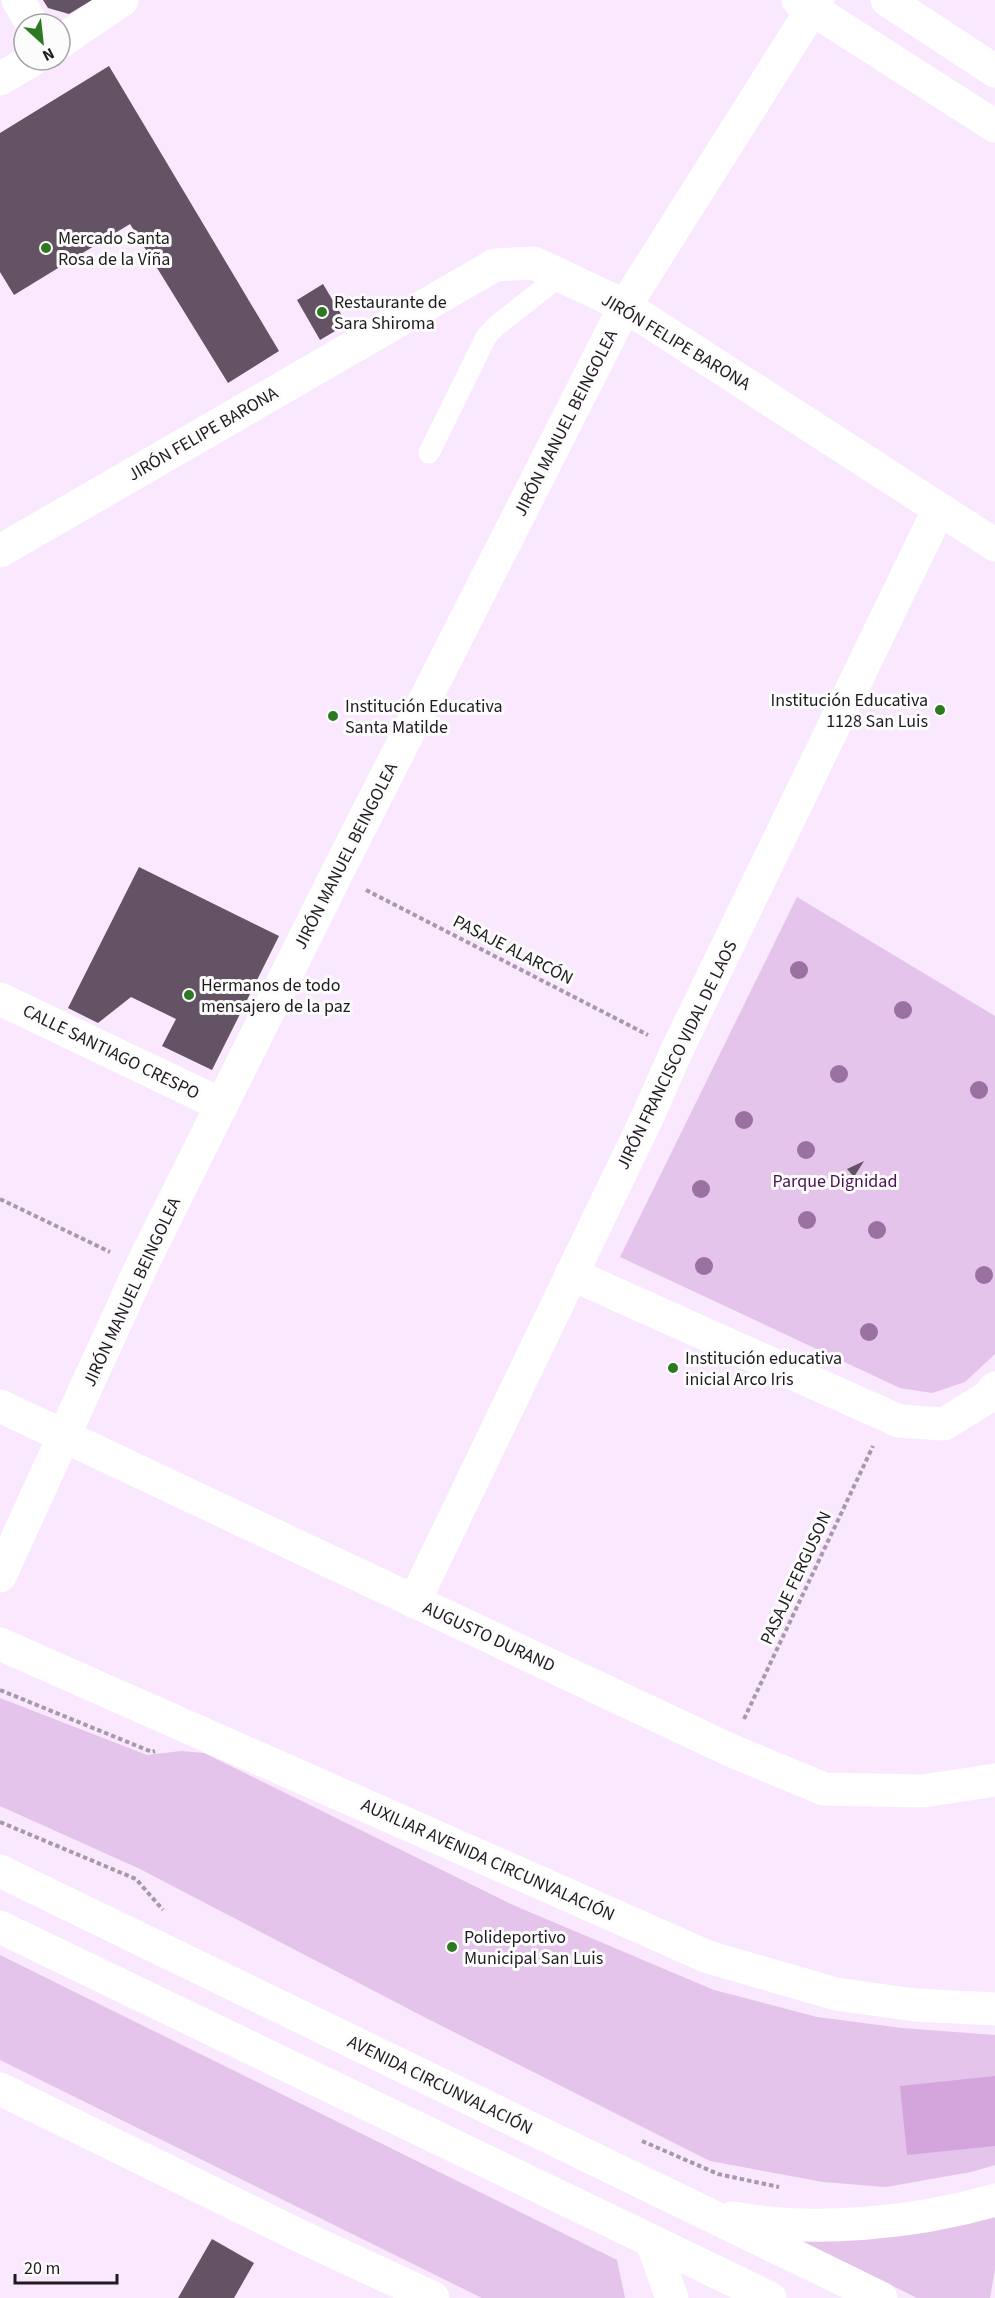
<svg xmlns="http://www.w3.org/2000/svg" width="995" height="2298" font-family="'Source Sans 3',sans-serif">
	<style>
		.green { fill: #e4c4ea }
		.water { fill: #d4a4dd }
		.building { fill: #635365 }
		.lines { fill: none; stroke-linecap: round; stroke-linejoin: round }
		.path { stroke: #a799a9; stroke-width: 4; stroke-dasharray: 4.5 3; stroke-linecap: butt }
		.service { stroke: #fff; stroke-width: 21 }
		.minor { stroke: #fff; stroke-width: 33 }
		.tertiary { stroke: #fff; stroke-width: 33 }
		.primary { stroke: #fff; stroke-width: 33 }
		.tree { fill: #9a71a1 }
		.poi-dot { fill: #2c7921; stroke: #fcfcfc; stroke-width: 2 }
		.labels { text-anchor: middle; dominant-baseline: central; stroke-width: 6; stroke-linejoin: round; paint-order: stroke }
		.poi-label { font-size: 18px; fill: #201a21; stroke: #fcfcfc; text-anchor: start }
		.street-label { font-size: 18px; fill: #201a21; stroke: #fcfcfc }
		.park-label { font-size: 18px; fill: #4b1055; stroke: #fcfcfc }
	</style>
	<rect width="100%" height="100%" fill="#fae8fe"/>
	<g class="green">
		<polygon points="797,897 995,1016 995,1354 965,1382 932,1393 900,1388 620,1257"/>
		<polygon points="0,1698 147,1755 181,1751 204,1753 513,1905 714,1990 817,2017 902,2028 995,2035 995,2165 971,2172 886,2187 823,2182 710,2161 426,2018 140,1869 0,1806"/>
		<polygon points="0,1955 617,2260 625,2298 482,2298 0,2060"/>
		<polygon points="995,2217 995,2269 990,2298 917,2298 790,2235"/>
	</g>
	<polygon class="water" points="995,2076 995,2146 907,2155 900,2086"/>
	<g class="building">
		<polygon points="43,0 92,0 69,14 48,8"/>
		<polygon points="109,66 279,351 228,383 130,224 14,295 0,272 0,133"/>
		<polygon points="323,284 347,324 320,340 297,300"/>
		<polygon points="139,867 279,936 212,1070 162,1046 176,1019 131,997 98,1023 68,1008"/>
		<polygon points="864,1161 854,1177 847,1169"/>
		<polygon points="212,2239 254,2263 234,2298 178,2298"/>
	</g>
	<g class="lines">
		<g class="path">
			<polyline points="366,890 648,1035"/>
			<polyline points="0,1199 110,1252"/>
			<polyline points="0,1690 152,1752 155,1751"/>
			<polyline points="744,1719 873,1446"/>
			<polyline points="0,1822 136,1879 163,1910"/>
			<polyline points="642,2141 718,2174 779,2187"/>
		</g>
		<polyline class="service" points="429,453 486,337 496,326 560,276"/>
		<g class="minor">
			<polyline points="18,0 32,24"/>
			<polyline points="60,42 122,0"/>
			<polyline points="0,79 32,60"/>
			<polyline points="0,551 495,265 534,263 625,306 995,545"/>
			<polyline points="0,999 222,1105"/>
			<polyline points="571,1274 899,1421 944,1424 988,1397 995,1388"/>
			<polyline points="0,1406 730,1750 824,1789 923,1791 995,1780"/>
			<polyline points="414,1602 647,1118 677,1050 939,509"/>
			<polyline points="0,1644 708,1957 836,1994 915,2005 995,2009"/>
		</g>
		<g class="tertiary">
			<polyline points="798,0 995,126"/>
			<polyline points="887,0 995,71"/>
			<polyline points="0,1576 141,1267 336,875 625,306 818,0"/>
			<polyline points="0,2089 298,2235 433,2298"/>
		</g>
		<g class="primary">
			<polyline points="0,1871 881,2298"/>
			<polyline points="0,1927 770,2298"/>
			<path d="M 733,2218 C 815,2233 915,2223 995,2200"/>
			<polyline points="652,2242 672,2298"/>
		</g>
	</g>
	<g class="tree">
		<circle cx="799" cy="970" r="9"/>
		<circle cx="903" cy="1010" r="9"/>
		<circle cx="839" cy="1074" r="9"/>
		<circle cx="979" cy="1090" r="9"/>
		<circle cx="744" cy="1120" r="9"/>
		<circle cx="806" cy="1150" r="9"/>
		<circle cx="701" cy="1189" r="9"/>
		<circle cx="807" cy="1220" r="9"/>
		<circle cx="877" cy="1230" r="9"/>
		<circle cx="704" cy="1266" r="9"/>
		<circle cx="984" cy="1275" r="9"/>
		<circle cx="869" cy="1332" r="9"/>
	</g>
	<g class="poi-dot">
		<circle cx="46" cy="248" r="6"/>
		<circle cx="322" cy="312" r="6"/>
		<circle cx="940" cy="710" r="6"/>
		<circle cx="333" cy="716" r="6"/>
		<circle cx="189" cy="995" r="6"/>
		<circle cx="673" cy="1368" r="6"/>
		<circle cx="452" cy="1947" r="6"/>
	</g>
	<g class="labels">
		<g class="poi-label">
			<text x="58" y="238">Mercado Santa<tspan x="58" dy="21">Rosa de la Viña</tspan></text>
			<text x="334" y="302">Restaurante de<tspan x="334" dy="21">Sara Shiroma</tspan></text>
			<text x="928" y="700" text-anchor="end">Institución Educativa<tspan x="928" dy="21">1128 San Luis</tspan></text>
			<text x="345" y="706">Institución Educativa<tspan x="345" dy="21">Santa Matilde</tspan></text>
			<text x="201" y="985">Hermanos de todo<tspan x="201" dy="21">mensajero de la paz</tspan></text>
			<text x="685" y="1358">Institución educativa<tspan x="685" dy="21">inicial Arco Iris</tspan></text>
			<text x="464" y="1937">Polideportivo<tspan x="464" dy="21">Municipal San Luis</tspan></text>
		</g>
		<g class="street-label">
			<text transform="translate(676 342) rotate(31)">JIRÓN FELIPE BARONA</text>
			<text transform="translate(566 423) rotate(-63)">JIRÓN MANUEL BEINGOLEA</text>
			<text transform="translate(203 434) rotate(-30)">JIRÓN FELIPE BARONA</text>
			<text transform="translate(346 856) rotate(-63)">JIRÓN MANUEL BEINGOLEA</text>
			<text transform="translate(513 950) rotate(27)">PASAJE ALARCÓN</text>
			<text transform="translate(111 1052) rotate(26)">CALLE SANTIAGO CRESPO</text>
			<text transform="translate(677 1055) rotate(-64)">JIRÓN FRANCISCO VIDAL DE LAOS</text>
			<text transform="translate(132 1292) rotate(-65)">JIRÓN MANUEL BEINGOLEA</text>
			<text transform="translate(796 1578) rotate(-65)">PASAJE FERGUSON</text>
			<text transform="translate(489 1637) rotate(25)">AUGUSTO DURAND</text>
			<text transform="translate(488 1860) rotate(24)">AUXILIAR AVENIDA CIRCUNVALACIÓN</text>
			<text transform="translate(440 2085) rotate(26)">AVENIDA CIRCUNVALACIÓN</text>
		</g>
		<g class="park-label">
			<text x="835" y="1181">Parque Dignidad</text>
		</g>
	</g>
	<g transform="translate(42 42) rotate(153)"><circle r="28" fill="#fcfcfc" stroke="#a4a2a4" stroke-width="1.5"/>
	<path d="M0-4.5L10 22L0 15L-10 22Z" fill="#2c7921"/>
	<text y="-9" font-size="16" font-weight="bold" text-anchor="middle" fill="#201a21">N</text>
	</g>
	<path d="M15 2274v9h102v-9" fill="none" stroke="#201a21" stroke-width="3"/>
	<text x="24" y="2274" font-size="18" fill="#201a21" stroke="#fcfcfc" stroke-width="4.5" paint-order="stroke">20 m</text>
</svg>
